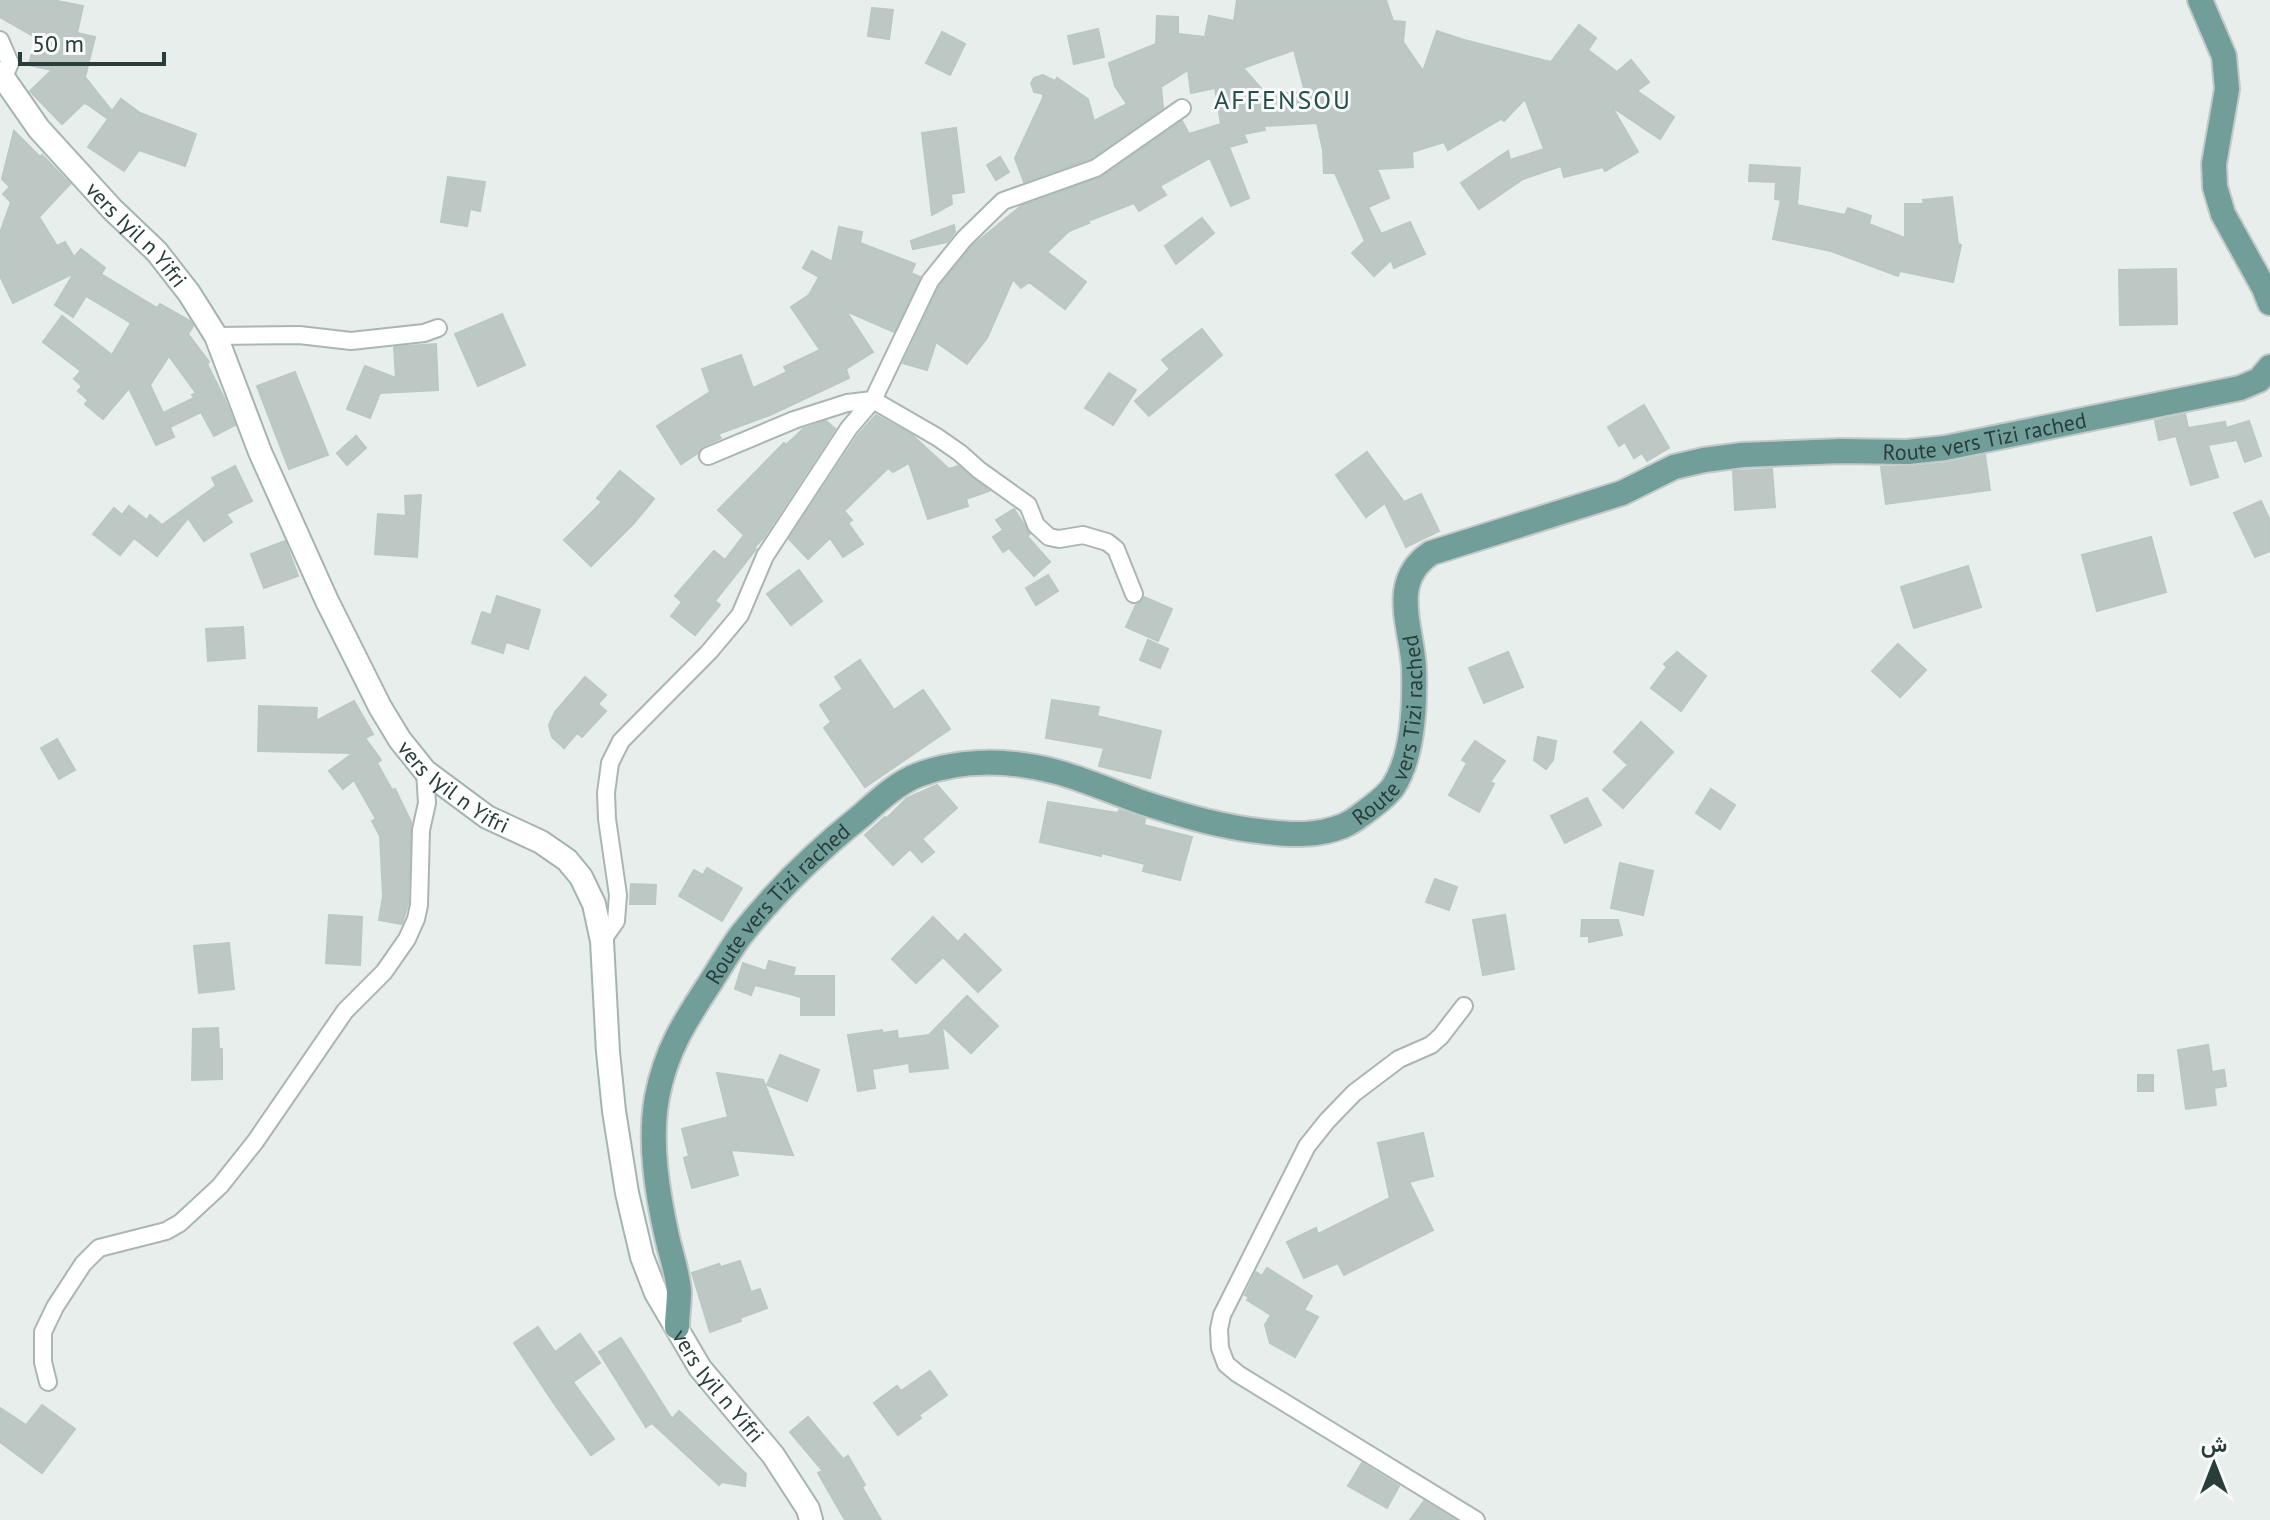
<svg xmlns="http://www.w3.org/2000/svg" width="2270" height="1520" font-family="'PT Sans',Vazirmatn,sans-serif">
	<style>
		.building { fill: #bdc8c5; stroke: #bac7c3; stroke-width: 2; fill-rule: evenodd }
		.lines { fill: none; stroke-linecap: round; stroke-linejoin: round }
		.street-casing { stroke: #aab6b3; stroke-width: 20 }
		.secondary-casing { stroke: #a4b5b1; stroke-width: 26 }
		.primary-casing { stroke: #c3c9c8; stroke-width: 28 }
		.street { stroke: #fff; stroke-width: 16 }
		.secondary { stroke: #fff; stroke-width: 22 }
		.primary { stroke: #719e98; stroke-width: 24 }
		.labels { text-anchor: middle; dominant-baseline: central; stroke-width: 6; stroke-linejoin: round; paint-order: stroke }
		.street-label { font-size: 22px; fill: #283e3b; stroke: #f7faf9 }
		.quarter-label { font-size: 26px; letter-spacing: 2px; fill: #264e4a; stroke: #f7faf9 }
	</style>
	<rect width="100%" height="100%" fill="#e7eeec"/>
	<g class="building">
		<polygon points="0,0 52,0 83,6 77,33 95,37 85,77 112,111 121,99 140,113 196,134 185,166 139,150 124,171 88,147 108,119 87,104 84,103 62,124 30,91 52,70 29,65 35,40 40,40 0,17"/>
		<path d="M 1237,0 L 1386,0 L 1393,21 L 1405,22 L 1403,42 L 1423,71 L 1437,31 L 1464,40 L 1551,62 L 1579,25 L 1596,38 L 1588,50 L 1617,72 L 1631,60 L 1649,82 L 1637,91 L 1674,117 L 1660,139 L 1612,107 L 1638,152 L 1605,171 L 1603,167 L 1564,177 L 1561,166 L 1523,179 L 1479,209 L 1461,183 L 1508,151 L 1510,160 L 1544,149 L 1525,99 L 1504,121 L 1501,119 L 1448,150 L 1444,142 L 1412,152 L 1413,167 L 1377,169 L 1389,198 L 1368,207 L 1381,234 L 1410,222 L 1425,254 L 1394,268 L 1391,260 L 1374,276 L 1352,253 L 1365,241 L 1335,173 L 1324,173 L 1323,150 L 1317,123 L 1264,126 L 1265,130 L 1244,134 L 1247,142 L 1229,147 L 1249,198 L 1231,206 L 1210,158 L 1160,186 L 1166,195 L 1139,211 L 1134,203 L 1088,221 L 1089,223 L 1069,231 L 1047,252 L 1086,282 L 1065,309 L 1029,282 L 1021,288 L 1013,279 L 987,338 L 967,364 L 936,342 L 927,370 L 903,363 L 939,287 L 972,246 L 1021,206 L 1102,177 L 1182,121 L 1189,134 L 1221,124 L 1215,88 L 1191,93 L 1188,70 L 1161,87 L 1163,108 L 1091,158 L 1024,182 L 1015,158 L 1043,98 L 1043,94 L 1034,92 L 1031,83 L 1034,78 L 1043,75 L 1055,81 L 1057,78 L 1088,99 L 1094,121 L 1127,104 L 1115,86 L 1109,63 L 1156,44 L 1157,16 L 1178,17 L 1178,34 L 1205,37 L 1209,16 L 1234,21 ZM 1294,50 L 1305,92 L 1266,94 L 1243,68 Z"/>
		<polygon points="872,8 893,10 889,39 868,36"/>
		<polygon points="1098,29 1104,57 1074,64 1068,36"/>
		<polygon points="942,32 965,44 950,75 926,63"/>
		<polygon points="956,128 964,192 951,194 952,204 932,215 922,133"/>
		<path d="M 14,131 L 40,157 L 42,155 L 70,184 L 39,217 L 57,246 L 65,242 L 74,257 L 81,249 L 105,268 L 101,274 L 157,308 L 160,304 L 190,321 L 193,326 L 188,334 L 209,362 L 207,364 L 224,398 L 235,425 L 214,436 L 201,412 L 170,427 L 174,437 L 156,445 L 129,388 L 103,419 L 85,404 L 88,400 L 78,391 L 82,386 L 74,379 L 81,371 L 43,342 L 62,316 L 112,355 L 131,323 L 86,296 L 73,317 L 55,305 L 74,273 L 13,303 L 0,276 L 0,233 L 11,202 L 3,194 L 10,187 L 2,179 ZM 169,356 L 196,393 L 192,395 L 194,398 L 163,413 L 150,385 Z"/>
		<polygon points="1000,157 1009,172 996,180 987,165"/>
		<polygon points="1750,165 1800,168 1797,205 1845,215 1848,208 1871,216 1869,224 1905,238 1905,204 1924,204 1923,200 1952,197 1958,244 1961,245 1953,282 1900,271 1898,276 1831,251 1773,239 1781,200 1775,199 1776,182 1749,181"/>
		<polygon points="448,177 485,182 480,211 470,209 467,226 441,222"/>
		<polygon points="1202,218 1214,233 1176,264 1165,246"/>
		<polygon points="954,225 955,232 947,242 913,249 911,241"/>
		<polygon points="839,227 862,232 860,243 915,264 911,273 920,277 894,332 846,311 873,352 846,369 849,378 770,415 718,434 721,438 703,446 698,453 681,464 657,426 710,392 702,369 741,355 753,388 787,372 784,367 820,350 791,307 809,295 819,277 803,268 812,251 832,262"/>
		<polygon points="2176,269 2177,324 2120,325 2119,270"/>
		<polygon points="502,314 525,365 478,386 455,334"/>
		<polygon points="1202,329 1222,355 1149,416 1135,401 1170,369 1162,360"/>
		<polygon points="436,344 438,390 380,393 370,418 347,409 365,366 396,378 394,347"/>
		<polygon points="295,372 328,455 289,469 257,386"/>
		<polygon points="1109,373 1136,390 1113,425 1085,408"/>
		<polygon points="1644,405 1669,448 1647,461 1642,453 1634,458 1625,442 1619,446 1608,427"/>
		<polygon points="2185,414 2188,428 2225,422 2226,428 2249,421 2261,456 2245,462 2237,440 2208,445 2218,477 2191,485 2176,436 2159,440 2155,421"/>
		<polygon points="876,415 912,435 949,469 958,466 989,491 966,499 968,506 928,519 909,463 893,472 888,468 844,511 852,520 848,523 863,544 843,557 830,538 808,559 789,539 858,435"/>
		<polygon points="826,421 835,429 764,537 754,548 756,549 715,601 720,605 695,635 671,616 682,602 675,596 714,551 725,560 744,535 718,510 784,443 786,445 803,429"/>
		<polygon points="356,436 366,448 347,465 337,453"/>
		<polygon points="1367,452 1404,502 1421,494 1439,531 1406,547 1385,503 1366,517 1336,475"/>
		<polygon points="1985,455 1990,490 1886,504 1881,467 1908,467 1947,463"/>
		<polygon points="235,466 252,501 226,514 232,522 204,541 188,518 157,556 134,538 120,555 93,534 114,508 122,515 129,506 147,520 150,515 162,525 216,486 212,478"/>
		<polygon points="1772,469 1775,507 1735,510 1733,471"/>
		<polygon points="620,471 654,499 634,523 591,566 564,540 602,502 597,498"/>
		<polygon points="421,495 417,557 375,554 378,514 406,516 405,496"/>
		<polygon points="2261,501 2270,521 2270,551 2255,557 2234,513"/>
		<polygon points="1014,509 1030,534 1027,536 1050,562 1034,576 1009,548 1003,552 993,537 1003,530 996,520"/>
		<polygon points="2151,537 2166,592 2097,611 2082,555"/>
		<polygon points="285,541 298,576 264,588 251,554"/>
		<polygon points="1968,566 1981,607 1914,628 1901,587"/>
		<polygon points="799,570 822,601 791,625 767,594"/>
		<polygon points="1048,575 1058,591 1036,605 1026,588"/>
		<polygon points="497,596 540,610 528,649 506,642 503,653 472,643 482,612 491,615"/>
		<polygon points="1144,597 1172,609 1158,641 1126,627 1136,605 1142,601"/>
		<polygon points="243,627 245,658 208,661 206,629"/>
		<polygon points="1148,640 1168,649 1160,668 1140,660"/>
		<polygon points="1898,644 1926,670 1900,697 1872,671"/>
		<polygon points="1508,652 1523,687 1484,703 1469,668"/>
		<polygon points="1677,652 1706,676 1681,711 1651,688 1667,667 1664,664"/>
		<polygon points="860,660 894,710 923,690 950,729 865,787 824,728 831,722 820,705 843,689 835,677"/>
		<polygon points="585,677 606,695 598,704 606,711 582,737 577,733 564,748 552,737 549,725 555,712"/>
		<polygon points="1052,700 1099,707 1097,716 1161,731 1150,778 1099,766 1104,748 1046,738"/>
		<polygon points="354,701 373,734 365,738 381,760 377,763 392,790 395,789 411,822 408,904 402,924 379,920 383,896 380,836 372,821 376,819 354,780 343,789 329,771 353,753 258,751 259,706 317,708 316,721"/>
		<polygon points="1641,722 1673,752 1623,808 1603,790 1628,765 1614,752"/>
		<polygon points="1538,737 1556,741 1553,760 1546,769 1534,760"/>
		<polygon points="57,739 75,770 59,779 41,748"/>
		<polygon points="1475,741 1505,761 1490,782 1494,784 1479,812 1449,795 1467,763 1462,760"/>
		<polygon points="937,785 957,808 922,839 934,852 922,862 910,849 893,865 865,835 885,817 887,818 907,798"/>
		<polygon points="1711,789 1735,805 1720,829 1696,813"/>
		<polygon points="1587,798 1601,825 1565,843 1551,816"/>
		<polygon points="1048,802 1118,813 1119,810 1145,819 1144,825 1192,837 1180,880 1143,871 1145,864 1101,853 1101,856 1040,842"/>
		<polygon points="1620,863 1653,871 1643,915 1611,908"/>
		<polygon points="707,868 742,888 722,921 679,896 694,870 703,875"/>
		<polygon points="1435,879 1457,887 1449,910 1426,902"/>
		<polygon points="631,884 656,885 655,904 630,904"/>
		<polygon points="329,915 362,917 360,965 326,963"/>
		<polygon points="1505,915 1514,969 1483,975 1473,920"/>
		<polygon points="933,917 958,942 965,934 1001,970 978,992 943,957 916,983 892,959"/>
		<polygon points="1582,920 1618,920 1622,935 1589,942 1589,936 1581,936"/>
		<polygon points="229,943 234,989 199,993 194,946"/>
		<polygon points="769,961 795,968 793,976 834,976 834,1015 801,1015 801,997 755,985 751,995 735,989 743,963 766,971"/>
		<polygon points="967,996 998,1026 971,1053 942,1026 948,1068 910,1072 909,1063 872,1069 875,1088 858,1091 848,1035 882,1030 883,1033 897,1031 898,1039 929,1035"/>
		<polygon points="218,1028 219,1049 222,1049 222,1079 192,1080 193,1029"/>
		<polygon points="2208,1045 2212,1072 2224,1070 2226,1086 2214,1088 2216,1105 2186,1109 2178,1050"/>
		<polygon points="780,1055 819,1070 807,1101 767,1085"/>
		<polygon points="717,1073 763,1080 793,1155 731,1150 738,1175 692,1188 684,1158 689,1156 682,1129 728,1117"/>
		<rect x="2138" y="1075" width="15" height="16"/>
		<polygon points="1423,1133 1433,1176 1409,1182 1433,1230 1344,1275 1338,1263 1304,1278 1287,1242 1316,1228 1318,1234 1390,1198 1378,1143"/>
		<polygon points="740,1261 751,1292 760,1289 767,1308 740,1318 741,1321 710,1332 692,1273 719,1264 721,1267"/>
		<polygon points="1267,1268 1312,1296 1304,1310 1318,1317 1295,1357 1270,1343 1265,1325 1271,1315 1247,1300 1249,1297 1245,1295 1256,1272 1262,1276"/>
		<polygon points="538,1327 555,1352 580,1334 600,1363 573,1382 614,1439 591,1455 553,1402 514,1343"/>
		<polygon points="621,1338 672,1419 679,1411 746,1474 745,1486 722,1482 719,1485 652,1423 646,1427 599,1352"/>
		<polygon points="930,1371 947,1395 919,1415 921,1418 898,1435 874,1403 897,1386 901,1391"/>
		<polygon points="42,1405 75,1429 42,1473 0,1442 0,1408 26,1425"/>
		<polygon points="808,1417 843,1459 848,1456 865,1485 862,1487 881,1520 845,1520 818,1473 823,1471 790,1432"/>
		<polygon points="1362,1463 1399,1486 1387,1508 1348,1486"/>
		<polygon points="1424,1501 1455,1520 1410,1520"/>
	</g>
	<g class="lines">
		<g class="street-casing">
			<g id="street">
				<polyline points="0,40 10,63 4,77"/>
				<polyline points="216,336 299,335 351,341 424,333 438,328"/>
				<polyline points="708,456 794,420 847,403 873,400 937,437 960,453 979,470 1028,505 1036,525 1049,537 1059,539 1083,535 1107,542 1116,549 1134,594"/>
				<polyline points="602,941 616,921 618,895 607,819 606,793 610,763 621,741 709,652 740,615 765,556 849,428 873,400 930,281 964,239 1003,201 1096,168 1182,108"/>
				<polyline points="1464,1006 1441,1036 1431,1045 1399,1059 1354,1093 1327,1121 1307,1146 1222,1315 1219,1329 1220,1348 1226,1364 1238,1374 1476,1520"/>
				<polyline points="48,1382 43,1362 43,1332 55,1307 83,1264 99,1248 166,1231 180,1223 220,1186 255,1142 345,1011 384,972 407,939 416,919 419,905 421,830 427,803 425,771"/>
			</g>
		</g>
		<g class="secondary-casing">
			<g id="secondary">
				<path id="s1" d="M 0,73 L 39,129 L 112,209 L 157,252 L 189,293 L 216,336 L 260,452 L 327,601 L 380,707 L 400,740 L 425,771 L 487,817 L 541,842 L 567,860 L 581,877 L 594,904 L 602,941 L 608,1052 L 614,1111 L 627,1193 L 642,1257 L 656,1293 L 700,1368 L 773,1455 L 808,1509 L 811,1520"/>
			</g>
		</g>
		<g class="primary-casing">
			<g id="primary">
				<polyline points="2200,0 2224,56 2227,89 2214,164 2215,187 2223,214 2264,288 2270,303"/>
				<path id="s2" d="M 677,1327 C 677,1316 679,1304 679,1292 C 678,1274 671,1255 667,1237 C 657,1192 649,1142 657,1097 C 666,1050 685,1021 710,983 C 720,967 730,950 741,935 C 776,891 817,851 861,816 C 878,801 897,783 918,775 C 962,758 1013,760 1057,772 C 1086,780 1115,793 1144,803 C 1184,816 1225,828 1267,832 C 1293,835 1318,836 1343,826 C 1350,823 1356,819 1361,815 C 1372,807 1386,797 1393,787 C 1413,757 1415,705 1414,670 C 1413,630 1387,582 1431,553 L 1622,493 L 1674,467 L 1704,460 L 1742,455 L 1841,451 L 1907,452 L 1945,448 L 2240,388 L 2259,380 L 2270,367"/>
			</g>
		</g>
		<use href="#street" class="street"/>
		<use href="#secondary" class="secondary"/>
		<use href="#primary" class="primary"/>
	</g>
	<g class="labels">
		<g class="street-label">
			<text stroke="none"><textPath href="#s1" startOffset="212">vers Iγil n Yifri</textPath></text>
			<text stroke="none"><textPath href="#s2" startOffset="1976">Route vers Tizi rached</textPath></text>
			<text stroke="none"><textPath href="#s2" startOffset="1210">Route vers Tizi rached</textPath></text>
			<text stroke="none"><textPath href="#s1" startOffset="858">vers Iγil n Yifri</textPath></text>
			<text stroke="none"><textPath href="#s2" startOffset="464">Route vers Tizi rached</textPath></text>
			<text stroke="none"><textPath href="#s1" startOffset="1554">vers Iγil n Yifri</textPath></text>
		</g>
		<g class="quarter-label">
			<text x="1283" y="99">AFFENSOU</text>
		</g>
	</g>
	<g transform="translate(2214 1464)" stroke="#f7faf9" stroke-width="6" paint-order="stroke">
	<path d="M0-6L14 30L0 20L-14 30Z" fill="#283e3b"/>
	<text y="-12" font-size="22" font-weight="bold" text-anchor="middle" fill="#283e3b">ش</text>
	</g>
	<path d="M20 52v12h144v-12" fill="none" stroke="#283e3b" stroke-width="4"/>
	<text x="32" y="52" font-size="24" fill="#283e3b" stroke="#f7faf9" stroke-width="6" paint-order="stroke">50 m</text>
</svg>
